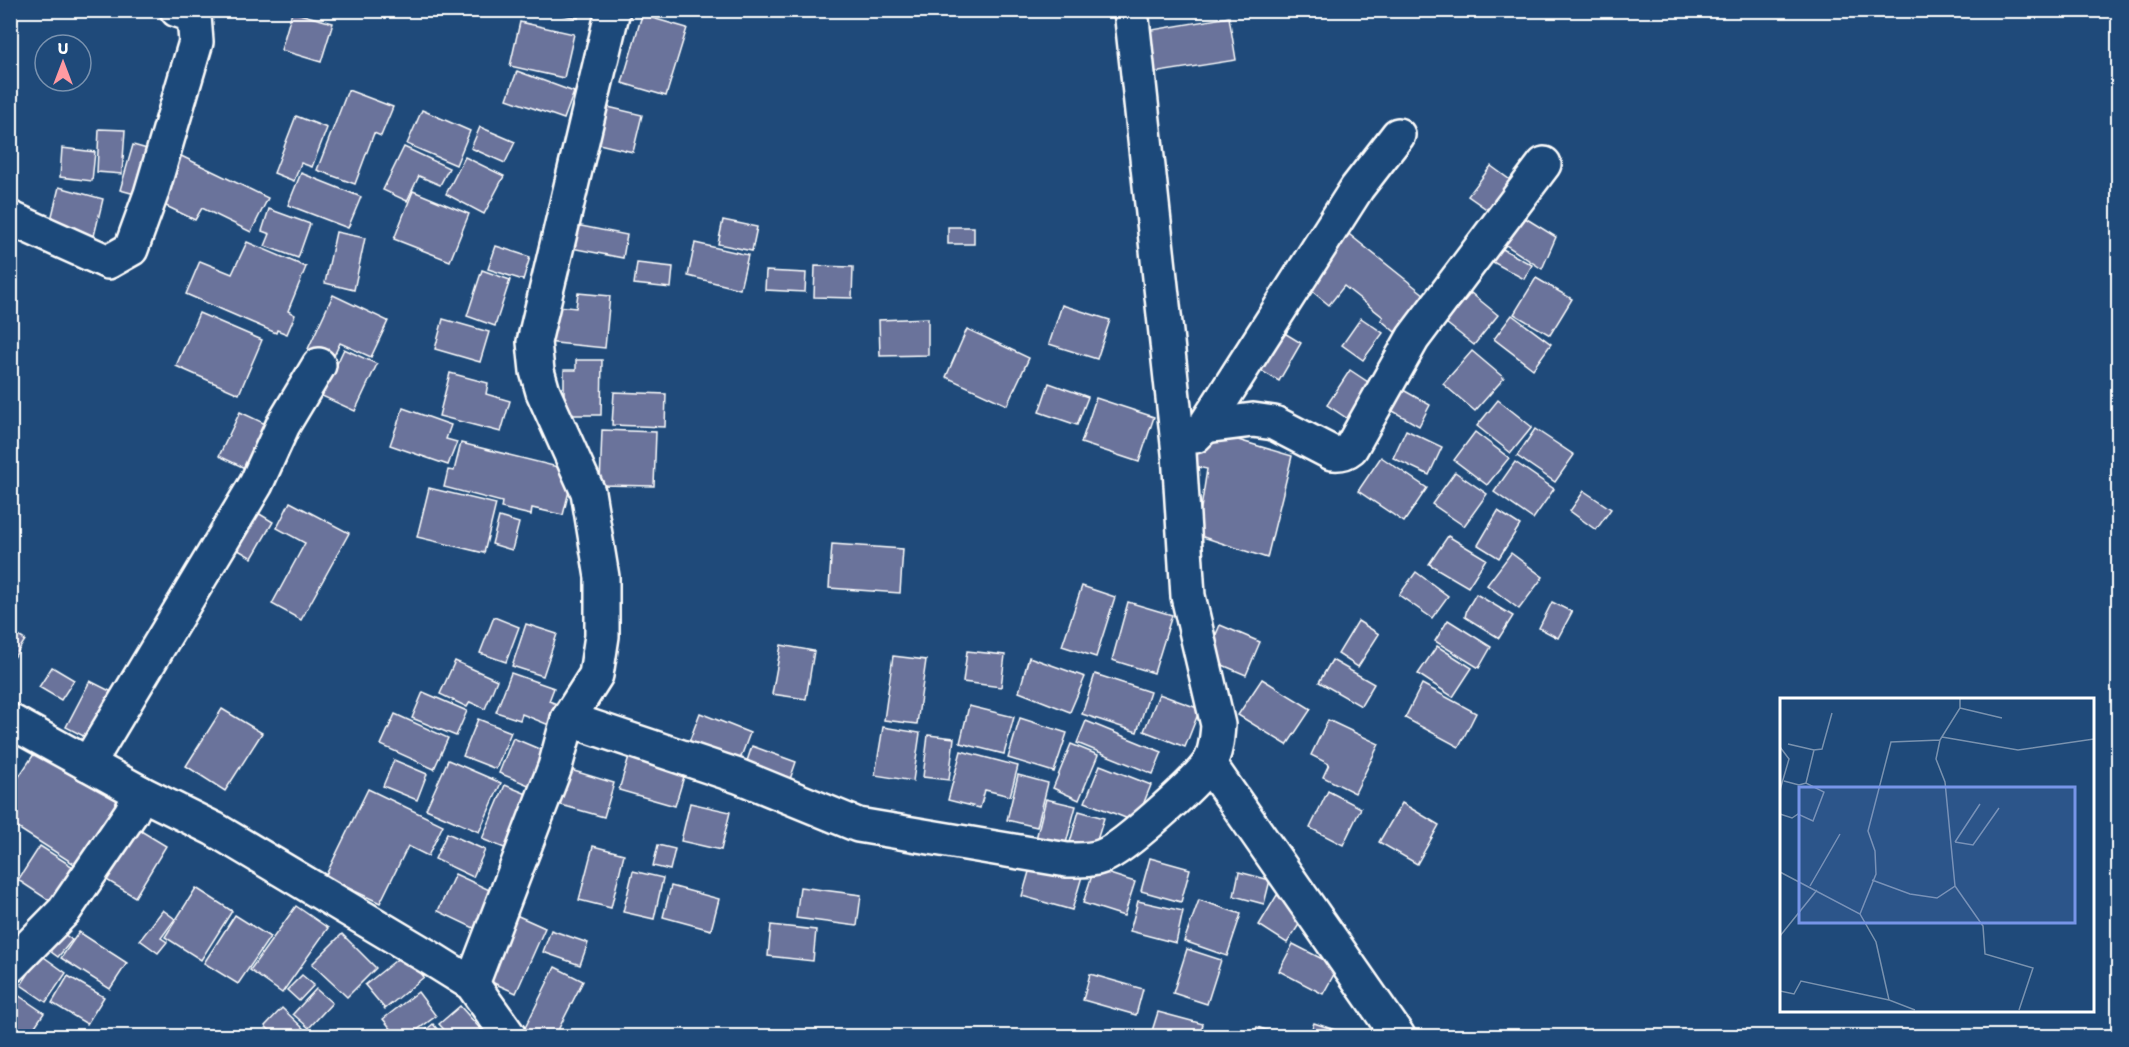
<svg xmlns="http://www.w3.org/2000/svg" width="2129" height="1047" font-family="'Shantell Sans',sans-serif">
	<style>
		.building { fill: #6a739b; stroke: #fff; stroke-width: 1.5 }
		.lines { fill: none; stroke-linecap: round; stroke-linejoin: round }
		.minor-casing { stroke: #fff; stroke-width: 38 }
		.minor { stroke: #1f4a7a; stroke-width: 33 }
		.inset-road { fill: none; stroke: #7992af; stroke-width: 1.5 }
		.view { fill: #7795e8; fill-opacity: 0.15; stroke: #7795e8; stroke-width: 3 }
		.inset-edge { fill: none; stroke: #fff; stroke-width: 3 }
	</style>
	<rect width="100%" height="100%" fill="#1f4a7a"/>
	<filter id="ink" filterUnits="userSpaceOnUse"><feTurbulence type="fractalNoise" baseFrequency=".0167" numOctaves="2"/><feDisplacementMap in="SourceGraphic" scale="12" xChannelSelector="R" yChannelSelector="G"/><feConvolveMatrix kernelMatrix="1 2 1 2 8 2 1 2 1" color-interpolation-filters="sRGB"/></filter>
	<g filter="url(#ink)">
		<g class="building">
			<polygon points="542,10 580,10 578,18"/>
			<polygon points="659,10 687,10 685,18"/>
			<polygon points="292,12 333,23 321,62 281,50"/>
			<polygon points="642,15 687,28 666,96 622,83"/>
			<polygon points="1229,17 1236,60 1153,73 1146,31"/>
			<polygon points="520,22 574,34 564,78 510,66"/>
			<polygon points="517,71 574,92 564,119 507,99"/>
			<polygon points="348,90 393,107 381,136 374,133 355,184 317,170"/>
			<polygon points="608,107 642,115 633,152 599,144"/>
			<polygon points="422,110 470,131 456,165 407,144"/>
			<polygon points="296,116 327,128 312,167 301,163 294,181 274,173"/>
			<polygon points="480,127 515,142 505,163 471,148"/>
			<polygon points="99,129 125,130 122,174 97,172"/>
			<polygon points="133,145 158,152 146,197 120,190"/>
			<polygon points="404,147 449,168 440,185 419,176 407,201 383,190"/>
			<polygon points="62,148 95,152 92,181 60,177"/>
			<polygon points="173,152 268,198 251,232 202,208 195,220 162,204"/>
			<polygon points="465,157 504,176 484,214 446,194"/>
			<polygon points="1491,166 1517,185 1495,215 1468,196"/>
			<polygon points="301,173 361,197 348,228 288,205"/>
			<polygon points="59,187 103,199 94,236 50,224"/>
			<polygon points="413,191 469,214 450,261 394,239"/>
			<polygon points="269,209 310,224 298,258 265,246 270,234 262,231"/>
			<polygon points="1522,216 1556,237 1542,269 1503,243"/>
			<polygon points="723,220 757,227 752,251 718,244"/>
			<polygon points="571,224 627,235 623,258 566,247"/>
			<rect x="948" y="227" width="26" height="17"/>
			<polygon points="1345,231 1425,295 1395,332 1381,320 1383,317 1344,286 1329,305 1302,283"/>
			<polygon points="336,232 365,238 354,290 325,283"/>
			<polygon points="247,242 306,267 288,311 295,315 287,334 277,330 276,333 186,294 200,261 232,274"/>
			<polygon points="695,243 748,255 740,289 688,276"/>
			<polygon points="496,246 530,257 523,280 488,269"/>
			<polygon points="1499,247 1532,265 1524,279 1491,261"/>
			<polygon points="637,263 673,267 671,288 634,284"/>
			<polygon points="815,266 853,267 852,298 814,297"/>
			<polygon points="482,270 510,280 495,326 467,316"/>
			<polygon points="766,271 806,273 805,292 765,290"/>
			<polygon points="1536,278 1572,299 1550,335 1514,314"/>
			<polygon points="578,293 610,296 605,348 546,342 549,305 576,308"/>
			<polygon points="1471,293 1498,315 1474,345 1446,323"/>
			<polygon points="333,295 388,321 371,357 340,343 332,360 308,349"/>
			<polygon points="1062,305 1110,320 1097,359 1049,344"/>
			<polygon points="199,313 262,340 239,394 176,366"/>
			<polygon points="1512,315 1551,344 1533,369 1494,339"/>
			<polygon points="928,318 928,355 880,356 879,320"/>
			<polygon points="1361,318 1383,333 1363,360 1342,345"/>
			<polygon points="443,319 489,332 480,362 435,349"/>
			<polygon points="1273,326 1301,343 1279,381 1251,365"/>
			<polygon points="967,329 1029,358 1007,405 946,377"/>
			<polygon points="344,349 377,364 355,411 322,396"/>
			<polygon points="1472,351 1504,378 1475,411 1443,384"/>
			<polygon points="576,360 602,360 601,415 564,415 564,370 576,370"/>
			<polygon points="1350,370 1377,388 1354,423 1327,405"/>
			<polygon points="450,373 488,383 486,394 510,401 501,432 439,416"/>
			<polygon points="1049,383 1088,397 1077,425 1039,412"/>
			<polygon points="1396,386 1430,405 1419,426 1384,406"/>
			<polygon points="614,392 666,394 665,427 612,425"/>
			<polygon points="1096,398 1154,417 1139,462 1081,443"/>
			<polygon points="1498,400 1532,427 1511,453 1477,426"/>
			<polygon points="403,408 451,425 446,439 457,442 448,465 390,445"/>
			<polygon points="240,412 272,427 251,471 219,456"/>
			<polygon points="1535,429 1574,455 1555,482 1517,456"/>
			<polygon points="602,430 656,432 654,486 600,485"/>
			<polygon points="1406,430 1442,447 1429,475 1393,458"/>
			<polygon points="1211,432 1292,456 1267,558 1197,535 1207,469 1188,465 1189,451"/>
			<polygon points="1475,432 1509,458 1487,485 1454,460"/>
			<polygon points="461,443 574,471 563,515 532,508 531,515 501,508 502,502 444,487 448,470 454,471"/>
			<polygon points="1381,457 1427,488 1404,522 1358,491"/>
			<polygon points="1515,462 1554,489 1533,519 1494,492"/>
			<polygon points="1455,472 1487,494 1464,526 1432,504"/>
			<polygon points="429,488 496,504 484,553 417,537"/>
			<polygon points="1584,491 1611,509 1596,530 1570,511"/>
			<polygon points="290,502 349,533 301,620 272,604 305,543 277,528"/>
			<polygon points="253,510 273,522 252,558 233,547"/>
			<polygon points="1498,511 1520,525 1499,558 1478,545"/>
			<polygon points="499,517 519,523 512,550 492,544"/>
			<polygon points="1448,536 1486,559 1468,587 1429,564"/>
			<polygon points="832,544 903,549 900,593 829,588"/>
			<polygon points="1511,553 1543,577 1519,609 1487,585"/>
			<polygon points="1416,572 1448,596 1432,618 1399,595"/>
			<polygon points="1082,586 1115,597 1096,657 1062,646"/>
			<polygon points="1476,594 1513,616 1499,638 1465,617 1467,609"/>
			<polygon points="1128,602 1172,615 1154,673 1112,660"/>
			<polygon points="1552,602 1572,612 1558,638 1539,628"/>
			<polygon points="494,617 519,627 506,662 480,653"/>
			<polygon points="1448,620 1491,647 1479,668 1435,641"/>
			<polygon points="1358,621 1379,634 1358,667 1338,654"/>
			<polygon points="526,624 557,634 543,676 512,666"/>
			<polygon points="1220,625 1260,642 1246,675 1206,658"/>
			<polygon points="10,631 25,640 10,664"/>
			<polygon points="781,645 814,651 806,699 772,694"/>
			<polygon points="1437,646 1472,668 1453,697 1418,674"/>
			<polygon points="967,651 1005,655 1001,687 963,682"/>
			<polygon points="893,656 926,660 917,724 884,720"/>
			<polygon points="1029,657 1085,677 1070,712 1019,692"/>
			<polygon points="1332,660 1374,684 1361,706 1319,682"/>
			<polygon points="455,661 497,680 485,709 470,702 467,707 440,694"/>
			<polygon points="52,667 74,680 61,700 39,687"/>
			<polygon points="511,673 554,688 549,701 557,704 549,725 522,714 520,720 496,712"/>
			<polygon points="1095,674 1150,692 1137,732 1082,714"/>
			<polygon points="1262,679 1311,709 1287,745 1238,715"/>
			<polygon points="90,681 120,696 95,742 66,727"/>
			<polygon points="1422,684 1476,713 1459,747 1405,718"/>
			<polygon points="423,692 467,711 456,736 412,718"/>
			<polygon points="1159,694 1200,709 1185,747 1144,731"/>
			<polygon points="969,706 1014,717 1004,754 960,743"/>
			<polygon points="222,709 262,733 225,791 186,766"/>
			<polygon points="700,713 750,733 736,770 686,750"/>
			<polygon points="395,714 448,738 434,769 381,745"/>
			<polygon points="1020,718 1067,733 1054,772 1008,758"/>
			<polygon points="478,719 511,732 496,769 463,756"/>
			<polygon points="1328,720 1379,744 1355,793 1323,777 1329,764 1311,755"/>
			<polygon points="1086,721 1162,752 1153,774 1077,743"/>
			<polygon points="883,727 920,733 913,781 875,775"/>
			<polygon points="928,735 954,738 949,780 923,777"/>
			<polygon points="513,738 551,754 536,788 499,773"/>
			<polygon points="1071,744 1098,755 1079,800 1053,788"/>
			<polygon points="752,746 796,762 787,788 743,773"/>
			<polygon points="38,748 128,805 85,871 10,823 10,790"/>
			<polygon points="961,751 1018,766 1010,796 985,790 980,808 948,800"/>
			<polygon points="630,753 686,770 675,806 619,790"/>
			<polygon points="394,760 427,774 417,800 383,786"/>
			<polygon points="448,760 501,783 479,832 426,809"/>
			<polygon points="1100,765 1151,785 1136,822 1085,802"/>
			<polygon points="564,768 614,783 604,817 554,803"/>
			<polygon points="1018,775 1048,783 1037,827 1007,820"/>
			<polygon points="505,785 534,797 512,851 482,839"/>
			<polygon points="368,789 443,825 428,856 408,846 380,903 325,877"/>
			<polygon points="1328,791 1361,808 1343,845 1310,828"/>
			<polygon points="1046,799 1076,806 1065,847 1036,839"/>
			<polygon points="690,803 730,812 721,850 681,841"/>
			<polygon points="1402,803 1439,825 1417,864 1379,842"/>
			<polygon points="1079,811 1104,818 1092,856 1068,849"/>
			<polygon points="131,825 166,846 135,897 100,876"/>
			<polygon points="447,833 485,850 473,877 435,859"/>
			<polygon points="658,845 675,849 670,870 653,866"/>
			<polygon points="40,846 81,872 59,907 18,880"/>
			<polygon points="593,846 624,854 611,908 579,900"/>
			<polygon points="1033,858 1083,873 1072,910 1022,896"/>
			<polygon points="1150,858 1190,869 1181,902 1141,891"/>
			<polygon points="1094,869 1135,882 1124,916 1083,903"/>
			<polygon points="633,871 663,878 654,919 623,912"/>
			<polygon points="1239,872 1270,880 1264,904 1234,896"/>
			<polygon points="455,874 496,893 478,930 438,911"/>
			<polygon points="671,886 719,899 711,930 663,917"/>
			<polygon points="800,887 861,895 857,926 796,918"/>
			<polygon points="196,888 232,911 201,960 165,937"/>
			<polygon points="1277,895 1306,914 1287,943 1259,925"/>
			<polygon points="1199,900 1241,914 1227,956 1184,941"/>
			<polygon points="1138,901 1183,911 1176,943 1130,931"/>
			<polygon points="296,906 328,928 282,993 250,970"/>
			<polygon points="163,910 175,919 161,938 167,942 158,953 140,940"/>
			<polygon points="235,915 270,937 238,984 204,963"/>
			<polygon points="516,915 545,928 516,993 487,980"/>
			<polygon points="771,925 816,930 813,961 768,956"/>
			<polygon points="56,928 72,940 58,957 43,946"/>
			<polygon points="551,930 588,943 580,965 543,952"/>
			<polygon points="79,932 127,963 110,989 61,958"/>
			<polygon points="342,934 376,968 347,997 312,964"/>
			<polygon points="1293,944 1338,967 1323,994 1279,971"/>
			<polygon points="1187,949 1221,960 1207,1004 1173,993"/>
			<polygon points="405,953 424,977 385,1009 365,985"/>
			<polygon points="41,955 66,973 46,1002 21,985"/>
			<polygon points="555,967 583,981 555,1036 527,1036 522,1034"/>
			<polygon points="1090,974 1143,989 1136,1015 1083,1000"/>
			<polygon points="302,975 314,985 299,1001 287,990"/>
			<polygon points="68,976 104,997 87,1024 52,1003"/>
			<polygon points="316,989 332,1003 309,1028 293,1014"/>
			<polygon points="12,991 44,1013 29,1035 10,1023"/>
			<polygon points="418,992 436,1016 409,1036 397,1036 383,1019"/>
			<polygon points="460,1006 485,1034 481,1036 450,1036 439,1024"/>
			<polygon points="282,1008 304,1029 297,1036 276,1036 265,1026"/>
			<polygon points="1158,1012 1203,1024 1200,1036 1172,1036 1152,1031"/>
			<polygon points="1314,1023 1353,1036 1309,1036"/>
			<polygon points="433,1024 443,1036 419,1036"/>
			<polygon points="1257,1027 1284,1036 1253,1036"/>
		</g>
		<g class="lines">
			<g class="minor-casing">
				<g id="minor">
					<polyline points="10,218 108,262 131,249 151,194 196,42 194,16 177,10"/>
					<path d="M 1205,426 L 1253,420 L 1274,423 L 1332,453 C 1340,454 1345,453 1351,448 L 1413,338 L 1544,164"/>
					<polyline points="1195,436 1205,426 1357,188 1398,135"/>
					<path d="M 568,719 L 738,776 L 858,825 L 1067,860 C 1079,860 1091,861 1103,856 C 1124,848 1194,784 1208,765 C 1216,754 1217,738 1218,725 L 1188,596 L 1179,453 L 1131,10"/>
					<polyline points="10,721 141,793 214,829 432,959 472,984 509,1036"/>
					<polyline points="88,764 256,484 283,425 319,365"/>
					<polyline points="1209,764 1398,1036"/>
					<polyline points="10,966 64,911 131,813 141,793"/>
					<polyline points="472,984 555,767 568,719 596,675 602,636 602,577 588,492 543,392 537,371 534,342 613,10"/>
				</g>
			</g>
			<use href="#minor" class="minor"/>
		</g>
	</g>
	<g transform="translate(1780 698)">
		<rect width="314" height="314" fill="#1f4a7a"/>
		<path class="inset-road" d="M 180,10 L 222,20M 162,39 L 238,52 L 314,41M 8,46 L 34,52M 0,49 L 9,61 L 0,92M 26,85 L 34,52 L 42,51 L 52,15M 0,116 L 12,120 L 18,116 L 33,123 L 44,94 L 26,85 L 19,87 L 4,83M 175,144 L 193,147 L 219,110M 175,144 L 200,106M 0,174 L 80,216 L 96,244 L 109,302 L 135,312M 92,182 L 130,196 L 157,200 L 175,188 L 165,84 L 156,61 L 160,42M 30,188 L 60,136M 175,188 L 203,228 L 205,256 L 253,270 L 239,312M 80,216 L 96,176 L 95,153 L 88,133 L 111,44 L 160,42 L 180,10 L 180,1M 0,238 L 37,192M 0,293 L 14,296 L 21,283 L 109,302"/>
		<path class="view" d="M 19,89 L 295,89 L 295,225 L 19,225 Z"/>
		<rect width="314" height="314" class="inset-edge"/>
	</g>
	<rect width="2129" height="1047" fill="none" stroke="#1f4a7a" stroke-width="36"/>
	<rect x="18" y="18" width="2093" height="1011" fill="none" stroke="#fff" stroke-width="2" filter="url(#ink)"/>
	<g transform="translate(63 63)"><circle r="28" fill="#1f4a7a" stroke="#7992af" stroke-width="1.5"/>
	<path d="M0-4.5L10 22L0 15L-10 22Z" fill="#ff9aa2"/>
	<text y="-9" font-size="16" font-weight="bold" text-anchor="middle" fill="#ffffff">U</text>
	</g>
</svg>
